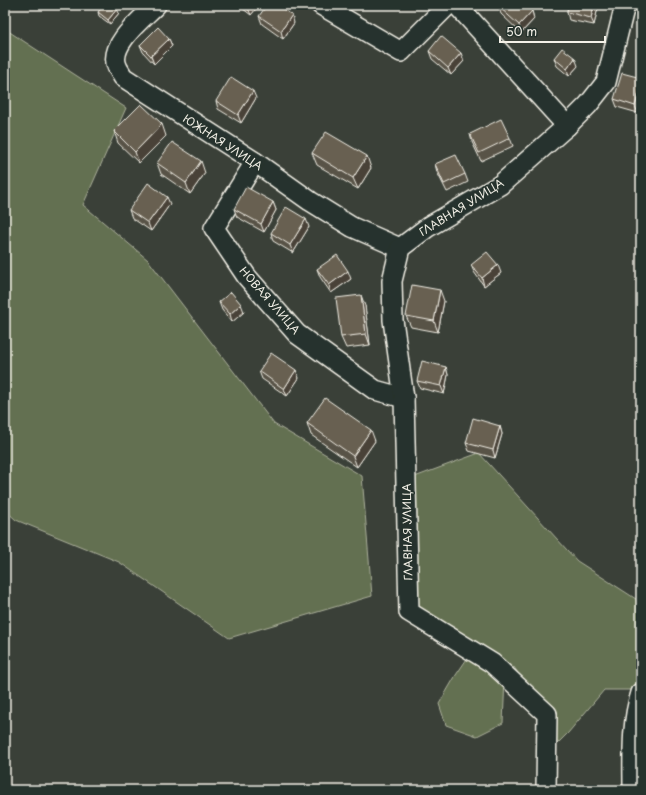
<svg xmlns="http://www.w3.org/2000/svg" width="646" height="795" font-family="'Playpen Sans',sans-serif">
	<style>
		.green { fill: #647051; stroke: #acb09c }
		.lines { fill: none; stroke-linecap: round; stroke-linejoin: round }
		.minor-casing { stroke: #f4f1e8; stroke-width: 22 }
		.minor { stroke: #26332d; stroke-width: 19 }
		.wall { fill: #595346; stroke: #f4f1e8 }
		.shaded-wall { fill: #494339; stroke: #f4f1e8 }
		.building { fill: #686051; stroke: #f4f1e8 }
		.labels { text-anchor: middle; dominant-baseline: central; stroke-width: 3; stroke-linejoin: round; paint-order: stroke }
		.street-label { font-size: 11px; fill: #f4f1e8; stroke: #26332d }
	</style>
	<rect width="100%" height="100%" fill="#3a4038"/>
	<filter id="ink" filterUnits="userSpaceOnUse"><feTurbulence type="fractalNoise" baseFrequency=".025" numOctaves="2"/><feDisplacementMap in="SourceGraphic" scale="8" xChannelSelector="R" yChannelSelector="G"/><feConvolveMatrix kernelMatrix="1 2 1 2 8 2 1 2 1" color-interpolation-filters="sRGB"/></filter>
	<g filter="url(#ink)">
		<g class="green">
			<polygon points="5,29 126,108 83,205 148,260 274,424 362,476 372,596 229,638 119,562 16,520 5,510 5,222 6,221 5,220"/>
			<polygon points="479,453 577,561 636,599 641,601 641,690 604,690 568,733 551,750 541,709 514,667 505,678 503,723 477,736 446,725 439,704 456,675 473,650 420,622 410,595 412,478"/>
		</g>
		<g class="lines">
			<g class="minor-casing">
				<g id="minor">
					<path d="M 156,5 C 143,18 108,45 117,66 C 118,69 121,73 123,77 L 255,162 L 310,201 L 352,227 L 400,248"/>
					<polyline points="321,5 401,52 448,5"/>
					<polyline points="457,5 567,126"/>
					<polyline points="255,162 214,228 247,277 297,334 375,390 404,398"/>
					<polyline points="546,790 547,714 492,663 409,612 404,398 393,320 392,281 400,248 428,227 500,185 567,126 588,105 606,82 625,5"/>
					<path d="M 633,790 C 633,758 631,723 641,693"/>
				</g>
			</g>
			<use href="#minor" class="minor"/>
		</g>
		<g class="wall">
			<polygon points="238,5 259,5 251,15"/>
			<polygon points="568,5 597,5 598,7 594,25 569,20 567,12"/>
			<polygon points="498,6 532,11 534,19 521,33 501,14"/>
			<polygon points="98,12 119,13 110,24 99,16"/>
			<polygon points="259,16 294,23 283,39 262,24"/>
			<polygon points="169,39 172,46 154,64 143,52 140,45"/>
			<polygon points="429,51 464,61 451,75 432,59"/>
			<polygon points="554,58 578,66 569,76 557,66"/>
			<polygon points="641,78 641,103 638,113 617,107 614,99"/>
			<polygon points="256,98 241,123 218,109 216,101"/>
			<polygon points="114,131 166,136 139,163 118,143"/>
			<polygon points="470,134 510,138 513,146 481,161 472,142"/>
			<polygon points="312,153 371,168 358,189 317,165"/>
			<polygon points="157,163 205,173 190,194 161,174"/>
			<polygon points="435,164 465,174 468,182 447,192 437,172"/>
			<polygon points="273,202 276,210 264,232 237,217 234,209"/>
			<polygon points="170,204 151,231 132,218 129,210"/>
			<polygon points="309,227 293,253 273,241 271,233"/>
			<polygon points="471,265 501,273 484,286 474,272"/>
			<polygon points="317,269 351,279 331,293 320,277"/>
			<polygon points="444,301 438,332 411,327 406,316"/>
			<polygon points="219,302 244,312 232,322 222,310"/>
			<polygon points="365,306 370,345 346,348 341,337"/>
			<polygon points="446,367 448,375 444,394 420,388 417,381"/>
			<polygon points="259,371 299,378 287,396 262,379"/>
			<polygon points="307,423 375,441 357,467 311,435"/>
			<polygon points="500,426 502,434 495,458 469,451 466,443"/>
		</g>
		<g class="shaded-wall">
			<polygon points="250,5 259,5 251,15 248,8"/>
			<polygon points="594,5 597,5 598,7 594,25 591,18"/>
			<polygon points="117,9 119,13 110,24 108,20"/>
			<polygon points="532,11 534,19 521,33 519,25"/>
			<polygon points="292,15 294,23 283,39 281,31"/>
			<polygon points="169,39 172,46 154,64 151,56"/>
			<polygon points="461,53 464,61 451,75 448,68"/>
			<polygon points="575,58 578,66 569,76 567,69"/>
			<polygon points="641,86 641,103 638,113 635,106"/>
			<polygon points="253,91 256,98 241,123 238,115"/>
			<polygon points="162,124 166,136 139,163 135,152"/>
			<polygon points="367,156 371,168 358,189 353,178"/>
			<polygon points="201,161 205,173 190,194 186,183"/>
			<polygon points="167,197 170,204 151,231 148,223"/>
			<polygon points="273,202 276,210 264,232 261,224"/>
			<polygon points="306,219 309,227 293,253 290,245"/>
			<polygon points="498,265 501,273 484,286 482,278"/>
			<polygon points="348,271 351,279 331,293 329,285"/>
			<polygon points="440,290 444,301 438,332 434,321"/>
			<polygon points="361,295 365,306 370,345 366,334"/>
			<polygon points="241,304 244,312 232,322 230,314"/>
			<polygon points="446,367 448,375 444,394 441,386"/>
			<polygon points="296,370 299,378 287,396 284,389"/>
			<polygon points="500,426 502,434 495,458 493,450"/>
			<polygon points="371,430 375,441 357,467 353,456"/>
		</g>
		<g class="building">
			<polygon points="103,5 112,5 117,9 108,20 98,12"/>
			<polygon points="245,5 250,5 248,8"/>
			<polygon points="267,5 277,5 292,15 281,31 259,16"/>
			<polygon points="499,5 525,5 532,11 519,25 498,6"/>
			<polygon points="568,5 594,5 591,18 567,12"/>
			<polygon points="158,27 169,39 151,56 140,45"/>
			<polygon points="441,36 461,53 448,68 429,51"/>
			<polygon points="562,48 575,58 567,69 554,58"/>
			<polygon points="622,73 641,78 641,86 635,106 614,99"/>
			<polygon points="231,77 253,91 238,115 216,101"/>
			<polygon points="141,104 162,124 135,152 114,131"/>
			<polygon points="501,119 510,138 479,153 470,134"/>
			<polygon points="326,132 367,156 353,178 312,153"/>
			<polygon points="172,142 201,161 186,183 157,163"/>
			<polygon points="456,155 465,174 444,184 435,164"/>
			<polygon points="148,183 167,197 148,223 129,210"/>
			<polygon points="246,187 273,202 261,224 234,209"/>
			<polygon points="286,207 306,219 290,245 271,233"/>
			<polygon points="487,252 498,265 482,278 471,265"/>
			<polygon points="337,255 348,271 329,285 317,269"/>
			<polygon points="412,285 440,290 434,321 406,316"/>
			<polygon points="231,292 241,304 230,314 219,302"/>
			<polygon points="361,295 366,334 341,337 336,298"/>
			<polygon points="271,353 296,370 284,389 259,371"/>
			<polygon points="422,361 446,367 441,386 417,381"/>
			<polygon points="325,398 371,430 353,456 307,423"/>
			<polygon points="473,418 500,426 493,450 466,443"/>
		</g>
	</g>
	<g class="labels">
		<g class="street-label">
			<text transform="translate(223 142) rotate(33)">ЮЖНАЯ УЛИЦА</text>
			<text transform="translate(461 207) rotate(-32)">ГЛАВНАЯ УЛИЦА</text>
			<text transform="translate(270 300) rotate(49)">НОВАЯ УЛИЦА</text>
			<text transform="translate(407 532) rotate(-91)">ГЛАВНАЯ УЛИЦА</text>
		</g>
	</g>
	<rect width="646" height="795" fill="none" stroke="#26332d" stroke-width="20"/>
	<rect x="10" y="10" width="626" height="775" fill="none" stroke="#f4f1e8" stroke-width="1.5" filter="url(#ink)"/>
	<path d="M500 36v6h105v-6" fill="none" stroke="#f4f1e8" stroke-width="2"/>
	<text x="506" y="36" font-size="12" fill="#f4f1e8" stroke="#26332d" stroke-width="3" paint-order="stroke">50 m</text>
</svg>
